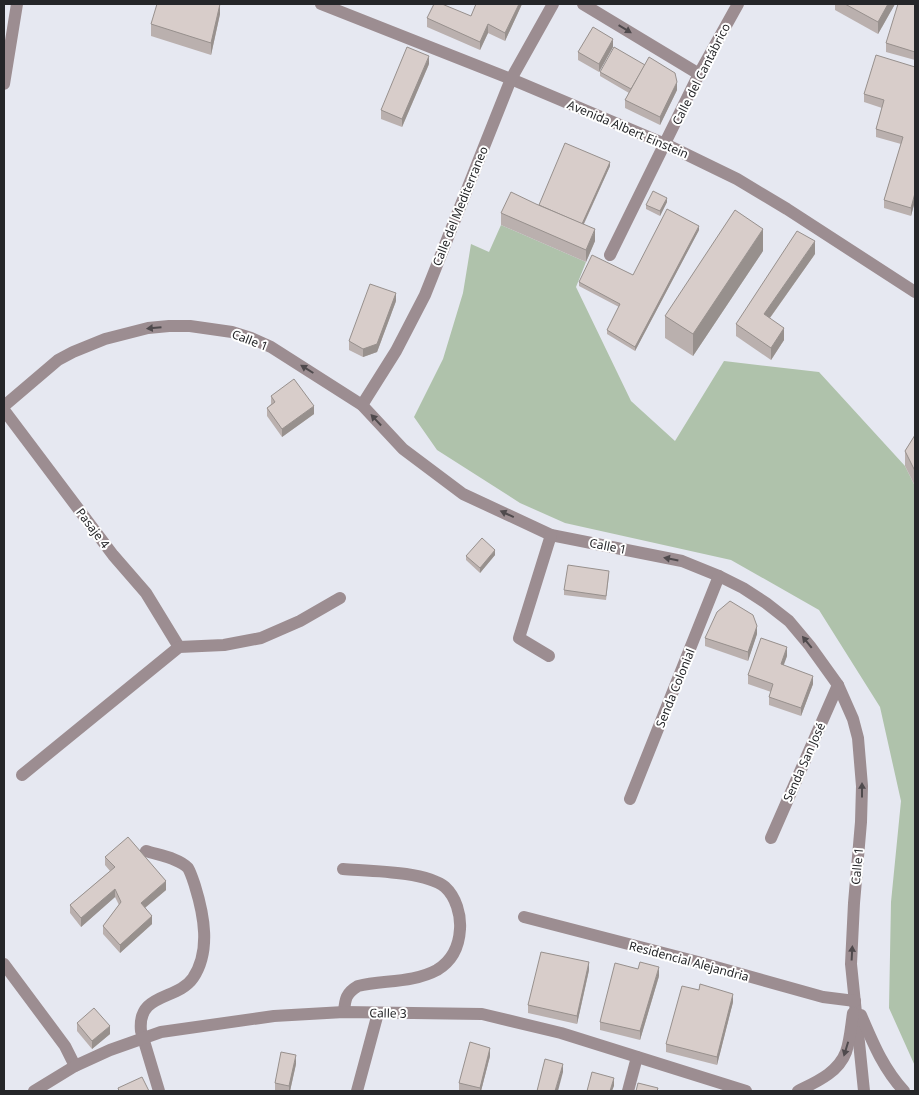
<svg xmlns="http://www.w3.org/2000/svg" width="919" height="1095" font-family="'Noto Sans',sans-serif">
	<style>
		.green { fill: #afc2ab }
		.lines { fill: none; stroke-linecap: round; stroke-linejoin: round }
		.minor { stroke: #9c8d91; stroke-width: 12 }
		.wall { fill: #bab0ae }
		.shaded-wall { fill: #97908d }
		.building { fill: #d8cdca; stroke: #97908d }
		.oneway { fill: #4f4a4d }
		.labels { text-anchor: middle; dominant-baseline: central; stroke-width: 4; stroke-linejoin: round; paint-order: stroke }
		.street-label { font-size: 12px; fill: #252629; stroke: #fff }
	</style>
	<rect width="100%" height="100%" fill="#e6e8f1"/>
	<polygon class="green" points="501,225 586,262 576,287 631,401 675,441 724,361 819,372 905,466 915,486 915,1066 889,1008 891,902 901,801 880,707 819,610 731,560 565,523 520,503 437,450 414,417 443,359 463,293 471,244 489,252"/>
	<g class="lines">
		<g class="minor">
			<polyline points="321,4 511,79 665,144 737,179 787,209 915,292"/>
			<polyline points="583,4 699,74"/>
			<polyline points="4,84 17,4"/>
			<polyline points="610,255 699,74 738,4"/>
			<polyline points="362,405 396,351 425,295 511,79 553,4"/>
			<polyline points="4,406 58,360 73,352 105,339 148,328 169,326 190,326 232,332 251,338 271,347 362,405 403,449 463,494 551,535 682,561 719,576 743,588 766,603 789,621 810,646 838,685 853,719 858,738 862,786 861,822 854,903 851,964 864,1091"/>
			<polyline points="4,410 113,555 146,593 179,647"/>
			<polyline points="549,656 519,638 551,535"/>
			<polyline points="22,775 179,647 224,645 261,638 300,621 340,598"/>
			<polyline points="630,799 719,576"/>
			<polyline points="771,838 838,685"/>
			<path d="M 146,851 C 158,855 179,858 188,868 C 191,873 193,880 195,886 C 204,915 211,951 193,978 C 177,1001 137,992 141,1031 L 159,1091"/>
			<path d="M 343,869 C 369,871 425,871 445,887 C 456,897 461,915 460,929 C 459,947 452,961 437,970 C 413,983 383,980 358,986 C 346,993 345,999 344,1012"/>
			<polyline points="524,917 698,962 823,997 855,1001"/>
			<polyline points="4,964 65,1046 75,1066"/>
			<path d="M 861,1015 C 873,1043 883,1068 904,1091"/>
			<polyline points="34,1091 75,1066 110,1050 161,1032 274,1016 344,1012 482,1014 561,1033 746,1091"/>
			<polyline points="357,1091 378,1013"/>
			<polyline points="628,1091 637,1057"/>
			<path d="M 798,1091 C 816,1082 838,1073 846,1052 C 850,1041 851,1026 853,1013"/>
		</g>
	</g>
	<g class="wall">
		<polygon points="220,4 220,14 211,55 151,36 151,24"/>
		<polygon points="476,4 522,4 505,41 488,33 480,50 427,27 427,18 471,16"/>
		<polygon points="835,4 895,4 878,34 835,10"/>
		<polygon points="915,4 915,60 886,52 886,43"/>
		<polygon points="613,47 599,72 578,60 578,52"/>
		<polygon points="429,64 402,127 381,119 381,110"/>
		<polygon points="915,67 915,201 911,216 884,208 884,200 901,144 876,137 876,129 882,108 864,102 864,94"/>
		<polygon points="600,72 677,90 660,125 625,108 625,100 629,93 600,76"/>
		<polygon points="610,166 584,224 595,241 586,262 501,225 501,213 539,205"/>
		<polygon points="667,202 660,216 646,209 646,205"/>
		<polygon points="699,230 635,351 607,334 607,330 619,307 579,286 579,282 633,275"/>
		<polygon points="763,251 693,356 665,338 665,316"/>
		<polygon points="815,254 770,318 784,340 771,360 736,336 736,324"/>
		<polygon points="396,301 377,352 363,357 349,350 349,341"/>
		<polygon points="271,396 314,414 282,437 267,416 267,408 271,404"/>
		<polygon points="915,435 915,486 905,466 905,451"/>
		<polygon points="495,555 480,573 466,560 466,556"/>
		<polygon points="609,575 606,600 564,595 564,590"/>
		<polygon points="757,634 748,661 705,646 705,638"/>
		<polygon points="787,656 783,665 813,684 801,716 769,705 769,697 771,692 748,684 748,675"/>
		<polygon points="105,857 166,890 145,908 152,924 120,953 103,934 103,926 119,905 115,897 81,927 70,913 70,905 110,871 105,865"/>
		<polygon points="589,970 577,1024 528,1013 528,1005"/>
		<polygon points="659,976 640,1040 600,1030 600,1022"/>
		<polygon points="733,1002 717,1065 666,1052 666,1044"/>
		<polygon points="77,1023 110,1034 92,1049 77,1031"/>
		<polygon points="490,1056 481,1091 459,1091 459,1083"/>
		<polygon points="296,1064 290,1091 275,1091 275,1083"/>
	</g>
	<g class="shaded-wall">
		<polygon points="220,4 220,14 211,55 211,43"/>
		<polygon points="519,4 522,4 505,41 505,33"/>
		<polygon points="888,4 895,4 878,34 878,22"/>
		<polygon points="488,24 488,33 480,50 480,42"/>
		<polygon points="613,39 613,47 599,72 599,64"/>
		<polygon points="429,56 429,64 402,127 402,119"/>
		<polygon points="677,82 677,90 660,125 660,117"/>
		<polygon points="610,162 610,166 579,234 579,230"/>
		<polygon points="915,193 915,201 911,216 911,208"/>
		<polygon points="667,198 667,202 660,216 660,211"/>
		<polygon points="699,226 699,230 635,351 635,347"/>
		<polygon points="595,229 595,241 586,262 586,250"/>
		<polygon points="763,229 763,251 693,356 693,334"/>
		<polygon points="815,241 815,254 764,326 764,314"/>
		<polygon points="396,293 396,301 377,352 363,357 363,349"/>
		<polygon points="784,328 784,340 771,360 771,348"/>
		<polygon points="314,406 314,414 282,437 282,429"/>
		<polygon points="495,550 495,555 480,573 480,568"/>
		<polygon points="757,626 757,634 748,661 748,652"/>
		<polygon points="787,647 787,656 781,673 781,664"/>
		<polygon points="813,676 813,684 801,716 801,708"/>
		<polygon points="166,881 166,890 141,911 141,903"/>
		<polygon points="115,889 115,897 81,927 81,918"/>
		<polygon points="152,916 152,924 120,953 120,945"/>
		<polygon points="589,962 589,970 577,1024 577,1016"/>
		<polygon points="659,967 659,976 640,1040 640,1031"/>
		<polygon points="733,994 733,1002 717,1065 717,1057"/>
		<polygon points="110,1026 110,1034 92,1049 92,1041"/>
		<polygon points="490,1048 490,1056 481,1091 480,1091 480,1088"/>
		<polygon points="296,1055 296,1064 290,1091 289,1091 289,1086"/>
		<polygon points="563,1064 563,1072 558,1091 555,1091"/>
		<polygon points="614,1078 614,1086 612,1091 610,1091"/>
	</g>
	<g class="building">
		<polygon points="157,4 220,4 211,43 151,24"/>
		<polygon points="434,4 442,4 471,16 476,4 519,4 505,33 488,24 480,42 427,18"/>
		<polygon points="845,4 888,4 878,22"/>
		<polygon points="898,4 915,4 915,52 886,43"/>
		<polygon points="593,27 613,39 599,64 578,52"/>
		<polygon points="407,47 429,56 402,119 381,110"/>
		<polygon points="614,47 645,65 631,89 600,72"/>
		<polygon points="876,55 915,67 915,193 911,208 884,200 903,137 876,129 884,100 864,94"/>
		<polygon points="649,57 675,73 677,82 660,117 625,100"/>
		<polygon points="565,143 610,162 582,224 539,205"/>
		<polygon points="653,191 667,198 660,211 646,205"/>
		<polygon points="511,192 536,204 595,229 586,250 501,213"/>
		<polygon points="667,209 699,226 635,347 607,330 620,304 579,282 592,255 633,275"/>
		<polygon points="735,210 763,229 693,334 665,316"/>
		<polygon points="797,231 815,241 764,314 784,328 771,348 736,324"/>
		<polygon points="370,284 396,293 377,344 363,349 349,341"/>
		<polygon points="294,379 314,406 282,429 267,408 275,402 271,396"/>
		<polygon points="915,435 915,471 905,451"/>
		<polygon points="482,538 495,550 480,568 466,556"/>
		<polygon points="568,565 609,571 606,596 564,590"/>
		<polygon points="730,601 753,615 757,626 748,652 705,638 717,612"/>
		<polygon points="761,638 787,647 781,664 813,676 801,708 769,697 773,684 748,675"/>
		<polygon points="128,837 166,881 141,903 152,916 120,945 103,926 121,902 115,889 81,918 70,905 115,867 105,857"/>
		<polygon points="541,952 589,962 577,1016 528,1005"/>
		<polygon points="640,962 659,967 640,1031 600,1022 615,963 638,969"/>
		<polygon points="700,984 733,994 717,1057 666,1044 682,986 699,990"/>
		<polygon points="94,1008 110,1026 92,1041 77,1023"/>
		<polygon points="470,1042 490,1048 480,1088 459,1083"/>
		<polygon points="281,1052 296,1055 289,1086 275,1083"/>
		<polygon points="545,1059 563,1064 555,1091 537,1091"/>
		<polygon points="592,1072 614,1078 610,1091 587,1091"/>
		<polygon points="142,1077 149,1091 119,1091 118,1088"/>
		<polygon points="638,1083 658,1088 657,1091 636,1091"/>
	</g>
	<defs><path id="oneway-solid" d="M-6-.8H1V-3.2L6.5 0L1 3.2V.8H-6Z" transform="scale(1.25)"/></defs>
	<g class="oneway">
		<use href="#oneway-solid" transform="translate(625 29) rotate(31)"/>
		<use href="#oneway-solid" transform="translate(154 328) rotate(175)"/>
		<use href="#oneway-solid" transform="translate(307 369) rotate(-148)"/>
		<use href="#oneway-solid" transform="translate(376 420) rotate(-133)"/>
		<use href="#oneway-solid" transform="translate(507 514) rotate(-155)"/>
		<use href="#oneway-solid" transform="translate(671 559) rotate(-169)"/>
		<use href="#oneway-solid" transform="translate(807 642) rotate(-129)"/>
		<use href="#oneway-solid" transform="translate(862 790) rotate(-90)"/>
		<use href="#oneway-solid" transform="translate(852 953) rotate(-87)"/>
		<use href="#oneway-solid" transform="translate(846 1049) rotate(107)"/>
	</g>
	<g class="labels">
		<g class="street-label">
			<text transform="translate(701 74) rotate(-63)">Calle del Cantábrico</text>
			<text transform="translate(628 129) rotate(23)">Avenida Albert Einstein</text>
			<text transform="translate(460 206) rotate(-68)">Calle del Mediterraneo</text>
			<text transform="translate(250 340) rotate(21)">Calle 1</text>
			<text transform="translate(93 528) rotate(53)">Pasaje 4</text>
			<text transform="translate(608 546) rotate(11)">Calle 1</text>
			<text transform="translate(675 688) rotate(-68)">Senda Colonial</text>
			<text transform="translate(804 762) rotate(-66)">Senda San José</text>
			<text transform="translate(857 866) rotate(-85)">Calle 1</text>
			<text transform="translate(689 961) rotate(15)">Residencial Alejandria</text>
			<text transform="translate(388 1013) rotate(1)">Calle 3</text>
		</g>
	</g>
	<rect width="919" height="1095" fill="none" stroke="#252629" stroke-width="10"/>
</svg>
